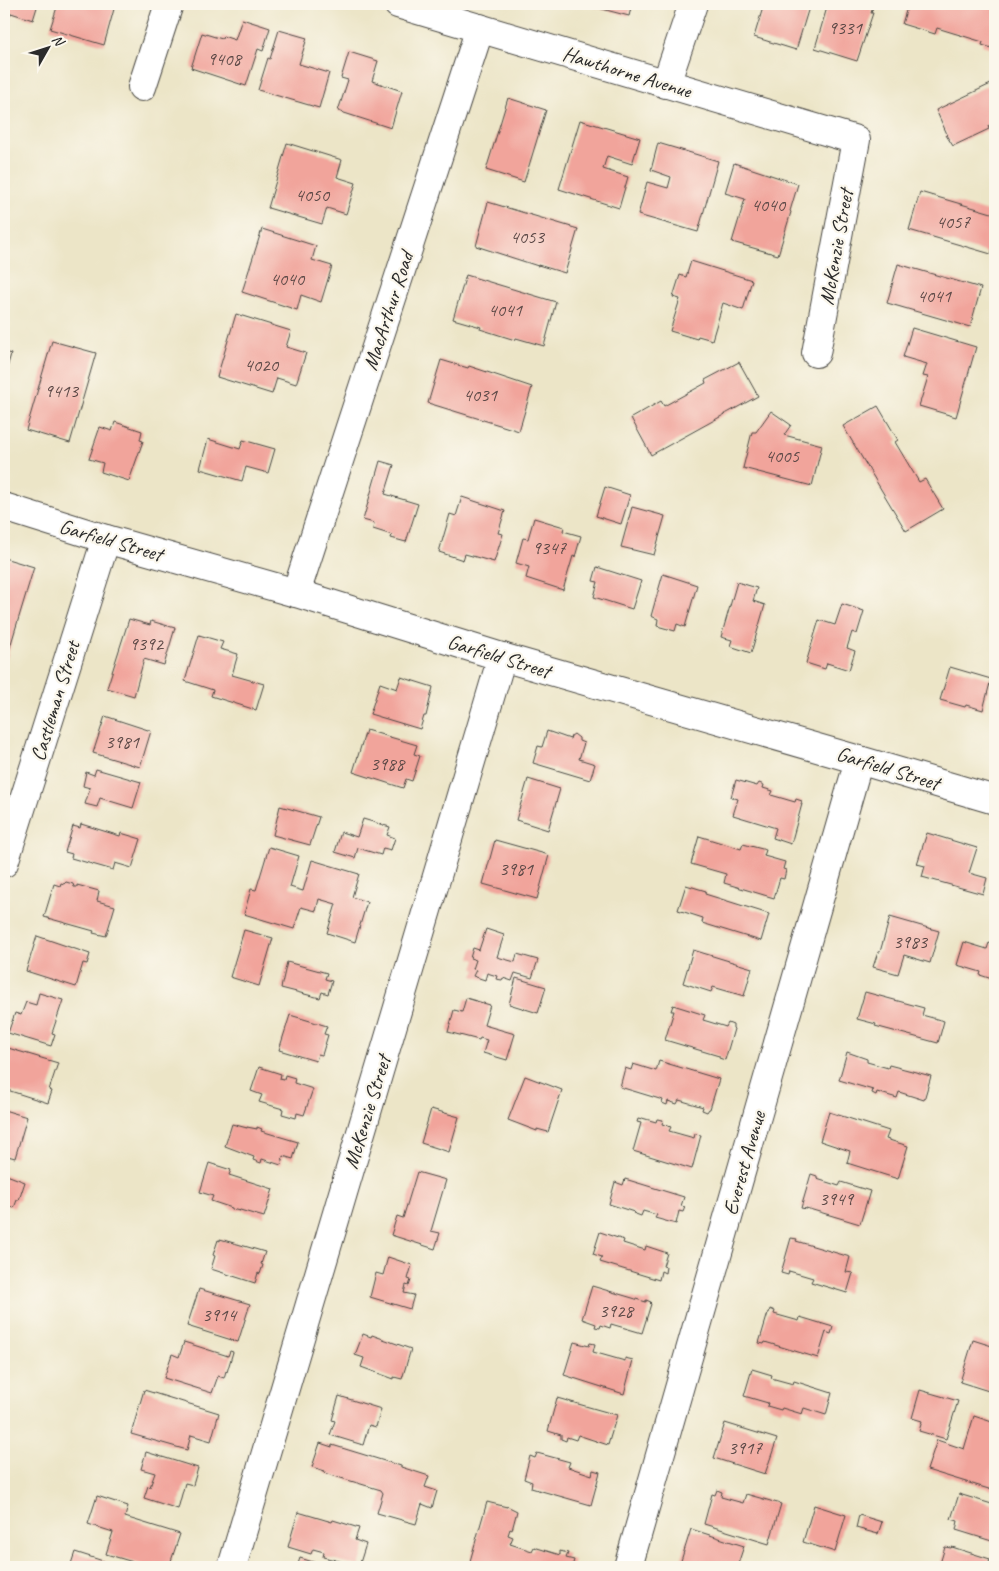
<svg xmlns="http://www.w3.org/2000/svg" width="999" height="1571" font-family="Caveat,sans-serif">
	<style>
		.building { fill: #f1a49b }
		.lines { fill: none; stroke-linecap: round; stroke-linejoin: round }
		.minor-casing { stroke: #484742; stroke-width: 30 }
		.minor { stroke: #fff; stroke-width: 28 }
		.labels { text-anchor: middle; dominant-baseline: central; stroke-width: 4.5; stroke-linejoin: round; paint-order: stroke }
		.number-label { font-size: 19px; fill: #5c4947 }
		.street-label { font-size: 21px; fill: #2b2b2b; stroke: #fbf7ec }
	</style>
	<rect width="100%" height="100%" fill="#fbf7ec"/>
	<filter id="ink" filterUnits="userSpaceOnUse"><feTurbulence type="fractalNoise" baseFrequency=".02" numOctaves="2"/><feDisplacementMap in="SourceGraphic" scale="10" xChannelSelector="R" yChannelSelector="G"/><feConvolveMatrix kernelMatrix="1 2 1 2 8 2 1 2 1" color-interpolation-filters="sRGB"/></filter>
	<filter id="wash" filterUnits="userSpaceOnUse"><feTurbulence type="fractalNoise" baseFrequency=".0096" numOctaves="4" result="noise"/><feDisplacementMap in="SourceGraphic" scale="20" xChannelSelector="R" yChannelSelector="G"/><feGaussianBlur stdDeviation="1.12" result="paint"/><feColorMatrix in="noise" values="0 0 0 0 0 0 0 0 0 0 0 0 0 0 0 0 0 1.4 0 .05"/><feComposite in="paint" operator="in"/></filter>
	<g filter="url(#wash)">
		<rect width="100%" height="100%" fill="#ece5c7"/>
		<g id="blocks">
			<g class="building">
				<polygon points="4,4 38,4 33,20 11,13 7,24 4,23"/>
				<polygon points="58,4 96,4 114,9 104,45 50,29"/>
				<polygon points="583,4 632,4 629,16"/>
				<polygon points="764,4 810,4 796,50 754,37"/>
				<polygon points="828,4 874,4 871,13 873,13 857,61 815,48"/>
				<polygon points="908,4 982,4 995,8 995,49 982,45 983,42 937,28 935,34 902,24"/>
				<polygon points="242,19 270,28 263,51 258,49 246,86 191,68 202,33 222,39 223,36 235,40"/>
				<polygon points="279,30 307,38 299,64 329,73 319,108 258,90 268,58 270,59"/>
				<polygon points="349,52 378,61 372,81 402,91 391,128 338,111 348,80 341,78"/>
				<polygon points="995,82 995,122 988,126 989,129 953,146 946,135 947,134 936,110"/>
				<polygon points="508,98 546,110 524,182 486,170"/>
				<polygon points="580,120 640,138 632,164 607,156 603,169 628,177 619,208 559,189"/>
				<polygon points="287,143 342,160 337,177 356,183 346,214 327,208 322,224 268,208"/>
				<polygon points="658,143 718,161 698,232 638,215 647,182 668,188 671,177 651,170"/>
				<polygon points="734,163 798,184 790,211 791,212 778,255 732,242 745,199 725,193"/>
				<polygon points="920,192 995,214 995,241 991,254 909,230"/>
				<polygon points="488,202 578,229 565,273 538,265 538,266 476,246"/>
				<polygon points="262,229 316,246 312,260 332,266 321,302 301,295 297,310 242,292"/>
				<polygon points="691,261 752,280 743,310 723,303 712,340 698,336 697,339 670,331 680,299 673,297 680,275 686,277"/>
				<polygon points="898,264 981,288 970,327 887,303"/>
				<polygon points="466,275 556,302 544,346 516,338 515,340 480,329 481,327 453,319"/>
				<polygon points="236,314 291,331 286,347 306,353 296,384 277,378 272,394 217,377"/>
				<polygon points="912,328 976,347 956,417 919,406 928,377 923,376 927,364 903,357"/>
				<polygon points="52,341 96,353 70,443 26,430"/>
				<polygon points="4,352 11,354 7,368 5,367 4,371"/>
				<polygon points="441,360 468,368 469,366 532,387 519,431 428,403"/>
				<polygon points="739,362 758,396 651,455 631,418 661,401 664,406 706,383 705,380"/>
				<polygon points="4,384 8,385 4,397"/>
				<polygon points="878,406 898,440 895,442 919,482 925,479 943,509 906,531 843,426"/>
				<polygon points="771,411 791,425 784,435 822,445 812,486 743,468 752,432 756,432"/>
				<polygon points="115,422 142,431 140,440 143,441 129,481 101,472 103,463 89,459 100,427 112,431"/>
				<polygon points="208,439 240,449 243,440 275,449 268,473 246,467 242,481 200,469"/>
				<polygon points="380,461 394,465 385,494 418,504 406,542 391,538 392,535 373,529 374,523 363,520"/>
				<polygon points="605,487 630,495 621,524 596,516"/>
				<polygon points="462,497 505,511 498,533 503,534 494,562 465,554 463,560 439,552 450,514 456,516"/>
				<polygon points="632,507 665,516 654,555 621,547"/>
				<polygon points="534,518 564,527 563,531 581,536 575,557 573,556 563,590 526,578 529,567 516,563 523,538 528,539"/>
				<polygon points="4,558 34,567 4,667"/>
				<polygon points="597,567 641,581 632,609 594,597 598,582 593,581"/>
				<polygon points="663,574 697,585 685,627 677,624 675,631 657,626 658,619 651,616"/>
				<polygon points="737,582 757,588 753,601 765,605 751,653 730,646 732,640 721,637"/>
				<polygon points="842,604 864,611 857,634 852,632 847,648 855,651 849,670 827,663 825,669 806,663 819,620 835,625"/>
				<polygon points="129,619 150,625 151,621 175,628 164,665 144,659 134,696 107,688"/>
				<polygon points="199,635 223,642 220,649 238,654 232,675 264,684 256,710 211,696 213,690 185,681"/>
				<polygon points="950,667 991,679 983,710 966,705 965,707 940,700"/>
				<polygon points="401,677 433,687 426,716 424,716 420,729 370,714 380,683 397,689"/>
				<polygon points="105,716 151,731 140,767 93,753"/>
				<polygon points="366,730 417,745 414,754 420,756 412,781 406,779 403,788 353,772"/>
				<polygon points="547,731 570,739 571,736 574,734 579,738 579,741 584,743 579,759 595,764 590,780 533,763 538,746 542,747"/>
				<polygon points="96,769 141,782 133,808 100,798 97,807 85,804 90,788 83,786 86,772 94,775"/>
				<polygon points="528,779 560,789 548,830 516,820"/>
				<polygon points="736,780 757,786 759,783 764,785 763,788 773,791 771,795 795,802 796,799 802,801 801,804 802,804 791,844 773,838 776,828 733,815 738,799 731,797"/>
				<polygon points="280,806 319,817 310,845 273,835"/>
				<polygon points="363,819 390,827 387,835 395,838 391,850 383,848 381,855 358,848 355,858 335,852 341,832 357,837"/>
				<polygon points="81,824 120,836 121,833 141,839 132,868 115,863 113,870 71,858 72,854 65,852 73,826 80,828"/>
				<polygon points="927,833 977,848 969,873 987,878 983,894 922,877 925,866 917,864"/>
				<polygon points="699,836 741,849 743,844 766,850 764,856 785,862 783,869 786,870 784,879 780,878 774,898 724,883 726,874 691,864"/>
				<polygon points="495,840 549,855 537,899 483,884"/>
				<polygon points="269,847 299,856 290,887 303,891 312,860 359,874 352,897 367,902 355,942 327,933 336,904 319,899 316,911 301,907 294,929 244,914 251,889 256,890"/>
				<polygon points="66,882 73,884 74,887 77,887 77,885 99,891 97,901 115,906 106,936 93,933 94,931 44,917 54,884 60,886 61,883 64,884"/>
				<polygon points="686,885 706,891 705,894 769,914 761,941 702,923 703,918 678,910"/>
				<polygon points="890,917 939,931 930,963 904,955 898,974 873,967 878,952 880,952"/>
				<polygon points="486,929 504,935 497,957 515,962 517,954 538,960 532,978 515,973 512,981 503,978 502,980 496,979 497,976 487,973 485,980 473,976 476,970 473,969 476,960 470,958 473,948 479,950"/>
				<polygon points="244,930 273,938 259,986 230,977"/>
				<polygon points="37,936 90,954 87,964 83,963 76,987 26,971"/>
				<polygon points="964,942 987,949 989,943 995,945 995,980 980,975 981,972 957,965"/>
				<polygon points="693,950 752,968 744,996 713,987 711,992 683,983"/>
				<polygon points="287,962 327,973 325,979 332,981 328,994 322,992 320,998 281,988"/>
				<polygon points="516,978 546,987 538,1013 509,1004"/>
				<polygon points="865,992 924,1008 922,1015 944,1021 938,1043 875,1026 876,1024 857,1019"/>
				<polygon points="39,993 63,1000 52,1033 55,1034 51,1046 8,1033 15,1013 21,1015 26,1002 36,1005"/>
				<polygon points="466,998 490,1005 484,1025 515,1034 507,1060 483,1053 487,1040 480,1038 479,1040 448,1032 454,1010 462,1012"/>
				<polygon points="673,1005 705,1015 703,1020 726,1027 728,1023 733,1025 733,1028 734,1029 725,1060 719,1058 719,1056 665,1040 674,1011 671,1011"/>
				<polygon points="290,1015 327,1026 324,1034 328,1035 322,1055 318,1054 316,1061 279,1050"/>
				<polygon points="8,1048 58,1063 49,1090 52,1091 48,1103 4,1089 4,1061"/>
				<polygon points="847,1052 867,1059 867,1062 888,1068 889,1065 931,1076 924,1100 899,1092 897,1098 877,1092 876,1095 872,1093 873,1090 839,1080"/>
				<polygon points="659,1061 719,1079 710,1109 709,1109 707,1112 702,1110 703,1107 679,1100 677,1104 668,1101 667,1105 662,1103 663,1100 620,1087 625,1068 631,1070 633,1064 656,1071"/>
				<polygon points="259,1067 281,1074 280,1079 284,1080 285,1075 295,1078 294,1083 313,1089 304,1115 297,1113 296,1118 282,1114 283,1109 259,1102 262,1095 251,1091"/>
				<polygon points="525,1076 562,1090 548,1132 537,1129 537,1131 508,1120"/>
				<polygon points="431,1109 459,1117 449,1152 421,1143"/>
				<polygon points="4,1110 27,1117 15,1158 4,1155"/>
				<polygon points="829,1112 889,1131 886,1139 908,1146 898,1179 847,1163 850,1151 820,1141"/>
				<polygon points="642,1118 656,1122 657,1119 663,1120 662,1124 671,1127 669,1131 694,1138 695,1134 701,1135 692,1169 633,1151 641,1123 637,1122 638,1119 642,1120"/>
				<polygon points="232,1124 247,1128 247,1127 257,1129 257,1127 262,1129 261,1131 298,1142 293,1159 283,1156 281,1165 262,1159 261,1163 253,1160 254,1157 225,1146"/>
				<polygon points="209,1163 231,1170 229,1175 273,1189 264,1217 240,1210 239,1211 232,1209 232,1208 211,1201 213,1196 200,1192"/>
				<polygon points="417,1172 446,1180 431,1231 440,1233 435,1249 391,1235 397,1216 403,1218"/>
				<polygon points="4,1174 25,1182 19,1200 17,1200 14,1208 6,1205 6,1207 4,1206"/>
				<polygon points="811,1174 817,1176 817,1179 839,1186 841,1182 870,1191 860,1224 806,1208 806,1209 801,1208"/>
				<polygon points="625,1179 684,1197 681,1206 685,1207 683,1212 679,1211 676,1224 655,1218 657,1215 643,1211 641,1216 633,1213 634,1212 609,1204 615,1182 623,1185"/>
				<polygon points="600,1232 624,1240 623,1243 645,1250 646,1246 667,1253 663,1266 666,1267 665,1273 661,1271 659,1280 600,1262 602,1257 593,1254"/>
				<polygon points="791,1238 797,1239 796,1241 850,1257 846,1272 853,1273 847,1293 811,1282 813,1278 789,1271 788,1275 781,1273"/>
				<polygon points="220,1239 265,1252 261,1264 263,1265 260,1274 258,1273 255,1283 211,1269 215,1256 213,1255 218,1240 220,1241"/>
				<polygon points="388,1257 412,1265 408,1279 411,1280 409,1286 406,1285 404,1293 414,1295 410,1309 370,1297 376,1273 383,1275"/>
				<polygon points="592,1286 646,1302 646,1300 651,1302 650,1303 651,1304 642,1333 611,1324 610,1328 601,1325 600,1328 595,1327 596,1324 582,1319"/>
				<polygon points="199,1289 250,1304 238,1342 187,1326"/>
				<polygon points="770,1309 775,1311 774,1314 799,1321 800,1317 833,1327 831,1334 826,1332 818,1358 765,1342 764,1344 759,1343 768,1313 769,1313"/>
				<polygon points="363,1334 371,1337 372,1335 411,1349 402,1379 394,1377 394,1379 361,1367 364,1358 355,1355"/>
				<polygon points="973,1340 995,1347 995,1393 960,1382"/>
				<polygon points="184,1342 228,1356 230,1351 233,1352 227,1372 226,1371 224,1378 218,1376 212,1393 164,1378 172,1354 179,1357"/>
				<polygon points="574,1342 589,1346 590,1343 595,1344 593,1352 625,1361 625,1358 633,1360 624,1394 564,1375"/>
				<polygon points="752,1369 772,1375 771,1378 793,1384 794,1381 832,1393 826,1415 804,1408 802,1414 782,1408 781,1410 767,1406 768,1403 744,1396"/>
				<polygon points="144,1390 219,1413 211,1441 191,1435 187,1450 131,1434"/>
				<polygon points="920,1390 958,1401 946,1439 919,1431 922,1421 912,1418"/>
				<polygon points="339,1396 381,1409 376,1427 369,1425 363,1445 330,1435 335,1421 332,1420"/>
				<polygon points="557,1398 617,1415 608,1445 578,1435 576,1440 567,1437 566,1441 561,1439 561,1435 548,1431"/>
				<polygon points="974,1416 995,1423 995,1481 992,1490 927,1470 937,1440 964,1449"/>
				<polygon points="725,1423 777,1439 765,1474 714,1458"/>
				<polygon points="320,1443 332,1447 332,1445 401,1466 401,1467 429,1476 425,1487 437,1491 432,1508 422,1504 416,1524 377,1513 383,1493 381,1490 324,1473 325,1471 312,1467"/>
				<polygon points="146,1452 198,1468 193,1485 185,1483 178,1509 144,1498 148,1486 150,1487 155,1473 141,1469"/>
				<polygon points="537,1453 570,1462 568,1467 592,1475 593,1470 600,1472 591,1505 531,1488 532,1482 524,1479 530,1456 535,1458"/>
				<polygon points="717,1490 722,1492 721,1497 743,1503 746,1494 781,1504 769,1544 704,1524 712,1494 715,1495"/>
				<polygon points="959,1494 995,1505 995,1542 956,1530 958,1521 951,1519"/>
				<polygon points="97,1496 128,1506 125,1517 180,1534 169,1567 150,1567 106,1554 113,1532 88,1524"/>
				<polygon points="487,1502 507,1507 507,1506 517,1511 512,1530 510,1529 508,1535 513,1537 510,1544 532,1551 534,1547 560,1555 560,1551 568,1553 566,1558 574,1560 572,1567 490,1567 470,1561"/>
				<polygon points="814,1505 846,1515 835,1552 803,1542"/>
				<polygon points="298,1512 332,1522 333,1520 359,1528 355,1540 366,1544 359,1566 323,1557 324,1552 313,1549 311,1554 288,1547"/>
				<polygon points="859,1515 882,1522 878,1534 856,1528"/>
				<polygon points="691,1529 744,1546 737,1567 688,1567 680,1564"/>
				<polygon points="945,1547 951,1548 952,1547 990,1559 988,1567 939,1567"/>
				<polygon points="75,1552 122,1567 70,1567"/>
				<polygon points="300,1558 326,1566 325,1567 297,1567"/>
			</g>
		</g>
	</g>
	<g filter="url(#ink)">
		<use href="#blocks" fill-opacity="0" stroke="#484742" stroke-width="1"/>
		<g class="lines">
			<g class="minor-casing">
				<g id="minor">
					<polyline points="398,4 856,140 816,353"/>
					<polyline points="666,84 693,4"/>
					<polyline points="142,87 169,4"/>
					<polyline points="4,507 106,539 296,593 502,657 859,760 995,800"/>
					<polyline points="296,593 480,28"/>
					<polyline points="4,863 106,539"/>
					<polyline points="232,1567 502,657"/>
					<polyline points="628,1567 859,760"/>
				</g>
			</g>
			<use href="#minor" class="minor"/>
		</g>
	</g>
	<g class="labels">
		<g class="number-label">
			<text x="845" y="28">9331</text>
			<text x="224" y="59">9408</text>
			<text x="312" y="195">4050</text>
			<text x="768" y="205">4040</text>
			<text x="953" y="222">4057</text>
			<text x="527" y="237">4053</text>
			<text x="287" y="279">4040</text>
			<text x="934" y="296">4041</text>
			<text x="505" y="310">4041</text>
			<text x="261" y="365">4020</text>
			<text x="61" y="391">9413</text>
			<text x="480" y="395">4031</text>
			<text x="782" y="456">4005</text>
			<text x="549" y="548">9347</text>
			<text x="146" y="644">9392</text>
			<text x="122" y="742">3981</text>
			<text x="387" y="764">3988</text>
			<text x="516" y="869">3981</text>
			<text x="910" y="942">3983</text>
			<text x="836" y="1199">3949</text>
			<text x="616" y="1311">3928</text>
			<text x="219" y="1315">3914</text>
			<text x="745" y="1448">3917</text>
		</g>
		<g class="street-label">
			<text transform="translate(627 72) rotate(17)">Hawthorne Avenue</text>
			<text transform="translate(836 247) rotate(-80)">McKenzie Street</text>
			<text transform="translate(388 311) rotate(-72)">MacArthur Road</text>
			<text transform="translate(111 540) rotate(16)">Garfield Street</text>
			<text transform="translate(499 656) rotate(17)">Garfield Street</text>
			<text transform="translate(55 701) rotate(-73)">Castleman Street</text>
			<text transform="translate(888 768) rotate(17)">Garfield Street</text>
			<text transform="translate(367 1112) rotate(-73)">McKenzie Street</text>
			<text transform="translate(744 1163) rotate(-74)">Everest Avenue</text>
		</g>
	</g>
	<rect width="999" height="1571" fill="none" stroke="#fbf7ec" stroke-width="20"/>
	<g transform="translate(48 48) rotate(51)" stroke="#fbf7ec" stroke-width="4" paint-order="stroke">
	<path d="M0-4L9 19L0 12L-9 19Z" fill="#2b2b2b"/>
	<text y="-8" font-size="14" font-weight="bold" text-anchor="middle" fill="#2b2b2b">N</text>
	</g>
</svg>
